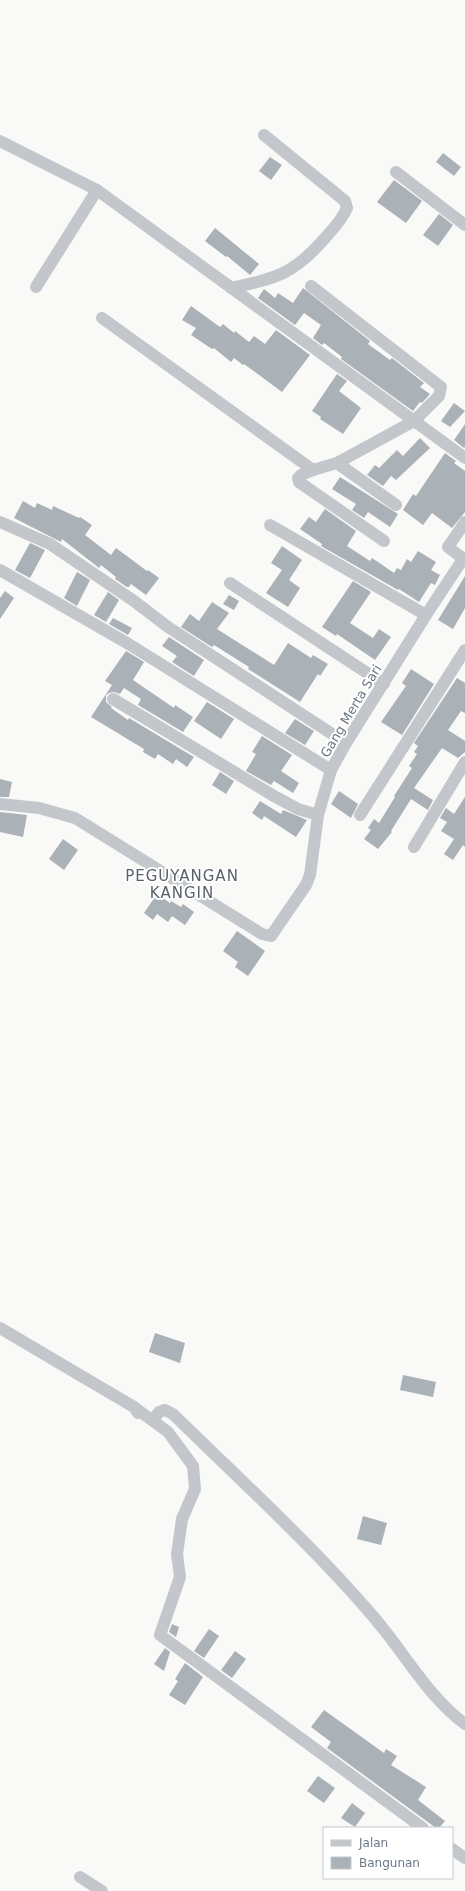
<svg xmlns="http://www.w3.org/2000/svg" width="465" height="1891" font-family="'DejaVu Sans',sans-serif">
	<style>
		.building { fill: #aab1b7 }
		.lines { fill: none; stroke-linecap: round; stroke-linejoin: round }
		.minor { stroke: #c3c6ca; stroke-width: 12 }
		.labels { text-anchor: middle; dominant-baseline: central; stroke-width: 4; stroke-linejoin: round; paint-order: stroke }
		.street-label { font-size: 13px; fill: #6a7785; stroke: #fff }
		.quarter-label { font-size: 15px; letter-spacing: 1px; fill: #58616b; stroke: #fff }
	</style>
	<rect width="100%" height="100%" fill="#f9f9f7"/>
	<g class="building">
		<polygon points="443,153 461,167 454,176 436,162"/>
		<polygon points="270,157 282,165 271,180 259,171"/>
		<polygon points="394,180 422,201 406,223 377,202"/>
		<polygon points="439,214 453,225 438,246 423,235"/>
		<polygon points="215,228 259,264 250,275 227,256 226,257 205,241"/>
		<polygon points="303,288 370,341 368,344 390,360 392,358 424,383 420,387 430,394 422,403 420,402 413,411 341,359 342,357 324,343 322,345 313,338 321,325 304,313 295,325 258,298 264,289 275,298 278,293 293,303"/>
		<polygon points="191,306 220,327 223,324 234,333 235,331 249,342 254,336 265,344 276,330 310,355 282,392 244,364 243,365 234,358 231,362 214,348 212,349 191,335 196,328 182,320"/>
		<polygon points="337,374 347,381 339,391 361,408 343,434 320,419 321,417 312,411"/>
		<polygon points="454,403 465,411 450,427 441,421"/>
		<polygon points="465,424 465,447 464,448 454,440"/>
		<polygon points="420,438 430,448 396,480 391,476 383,486 367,475 375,465 379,468 397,450 403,456"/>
		<polygon points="445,453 456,461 454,463 465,471 465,512 452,528 432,513 423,525 403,510 413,494 416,496"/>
		<polygon points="340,477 398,514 390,527 368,512 364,518 352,510 356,504 332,489"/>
		<polygon points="23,501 35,508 37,503 52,510 53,506 79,518 80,517 92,525 85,535 111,555 116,548 147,571 148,570 159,578 146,595 131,584 129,587 127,587 115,579 116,577 101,565 99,568 62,539 61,542 14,518"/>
		<polygon points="325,509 356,531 347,546 370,561 372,558 394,573 397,568 401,570 407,559 411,562 418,551 436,562 431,570 440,575 435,585 431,583 419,602 399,589 398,590 321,546 322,544 300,529 309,517 316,522"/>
		<polygon points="30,543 45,550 30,578 15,570"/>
		<polygon points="282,546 302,560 289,580 300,588 288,607 266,593 282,570 271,563"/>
		<polygon points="77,572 90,580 77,606 64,598"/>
		<polygon points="465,576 465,608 453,629 438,620"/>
		<polygon points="353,581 371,592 350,623 373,638 379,629 391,637 375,660 337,634 336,636 322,627"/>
		<polygon points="5,591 14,598 0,619 0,598"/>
		<polygon points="108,592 119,600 106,622 94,615"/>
		<polygon points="229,595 239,601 234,610 223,604"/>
		<polygon points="212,602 229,613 217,629 274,665 288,643 311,658 313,655 328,664 320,676 318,674 300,702 248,669 249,667 214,645 212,647 181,627 190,614 199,621"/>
		<polygon points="113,618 132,628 128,635 109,624"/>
		<polygon points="169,637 204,660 194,676 172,662 177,656 162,646"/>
		<polygon points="126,651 144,662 133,680 174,708 175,705 193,717 183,732 138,705 141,699 124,688 120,694 114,692 109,693 106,695 106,702 112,707 111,708 128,720 129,718 194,757 187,767 176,759 173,764 158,754 155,759 143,752 144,749 91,717 112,685 105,681"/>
		<polygon points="411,669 434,684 402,735 381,722 406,686 402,683"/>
		<polygon points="457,678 465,683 465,713 461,711 448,730 465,741 465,752 458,758 442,748 414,788 433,800 428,810 411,799 391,831 392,832 378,849 364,839 371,830 368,828 374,819 379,823 395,797 394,796 412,768 409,766 417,754 414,752 418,746 414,743"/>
		<polygon points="207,702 234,719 221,739 194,721"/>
		<polygon points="295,719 314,731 305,745 285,733"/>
		<polygon points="262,736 292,755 281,771 299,783 293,793 274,781 271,785 246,771 256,754 252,752"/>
		<polygon points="220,772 234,781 226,794 212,785"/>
		<polygon points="0,779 12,782 9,797 0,797"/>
		<polygon points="339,791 358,804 351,818 331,804"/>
		<polygon points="465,797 465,847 463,845 453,860 444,854 454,839 441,831 447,822 440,818 446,808 454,814"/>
		<polygon points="260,801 281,814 283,810 307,820 296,837 264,816 262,820 252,813"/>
		<polygon points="0,812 27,815 23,837 0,832"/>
		<polygon points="63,839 78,850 64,870 49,859"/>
		<polygon points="157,894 170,903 171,901 181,907 183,904 194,912 185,925 172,916 168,922 157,914 153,920 144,913"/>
		<polygon points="237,931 265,951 248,976 235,967 238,962 223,951"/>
		<polygon points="155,1333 185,1343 180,1363 149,1352"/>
		<polygon points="403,1375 436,1382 433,1397 400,1390"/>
		<polygon points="363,1516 387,1523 381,1545 357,1539"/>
		<polygon points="172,1624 179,1627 176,1637 169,1632"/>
		<polygon points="209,1629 219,1636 204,1658 194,1651"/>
		<polygon points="165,1648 170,1652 164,1671 154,1664"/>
		<polygon points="235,1651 246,1659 232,1678 221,1670"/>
		<polygon points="185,1663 203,1677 185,1705 169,1695 178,1681 175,1679"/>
		<polygon points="324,1710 384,1753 386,1749 397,1756 391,1765 426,1787 418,1800 445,1821 439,1828 436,1828 327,1748 331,1742 311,1727"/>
		<polygon points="318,1776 335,1788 324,1803 307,1791"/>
		<polygon points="352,1803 365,1813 355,1827 341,1818"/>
	</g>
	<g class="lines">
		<g class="minor">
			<polyline points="0,141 97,190 465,458"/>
			<polyline points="396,172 465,225"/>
			<polyline points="311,286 441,387 439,396 414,421 337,463 313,470 301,475 298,478 299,482 384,541"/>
			<polyline points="36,287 97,190"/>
			<path d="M 231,288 C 276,279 295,273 325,238 C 333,229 342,220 347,208 L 345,201 L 264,135"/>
			<polyline points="102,318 313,470"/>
			<polyline points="337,463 396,505"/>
			<polyline points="0,522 50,544 134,601 168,627 346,743"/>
			<polyline points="465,522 448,547 465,560"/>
			<polyline points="270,525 426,615"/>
			<polyline points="0,570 127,643 331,770"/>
			<polyline points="230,583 384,684"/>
			<polyline points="113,699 274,796 298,809 318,815"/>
			<polyline points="0,804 39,808 75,818 262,934 271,936 306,885 310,875 318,815 331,770 346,743 426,615 463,559"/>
			<polyline points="360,815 465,650"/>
			<polyline points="414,847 465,762"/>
			<polyline points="0,1328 134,1407 138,1413"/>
			<polyline points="134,1407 168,1432 193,1466 195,1489 182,1519 177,1554 180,1577 160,1635 423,1828"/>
			<path d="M 153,1420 L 159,1412 L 165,1410 L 173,1414 C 239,1479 310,1543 371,1614 C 403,1650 426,1695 465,1724"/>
			<polyline points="452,1849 465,1858"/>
			<polyline points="80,1877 102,1891"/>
		</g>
	</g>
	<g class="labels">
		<g class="street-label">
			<text transform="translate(351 711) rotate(-59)">Gang Merta Sari</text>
		</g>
		<g class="quarter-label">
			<text x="182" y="876">PEGUYANGAN<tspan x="182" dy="17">KANGIN</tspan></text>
		</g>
	</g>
	<rect x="323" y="1827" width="130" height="52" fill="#ffffff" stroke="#c3c9ce"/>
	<rect x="331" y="1840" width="20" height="6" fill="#c3c6ca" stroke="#c3c9ce"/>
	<text x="359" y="1847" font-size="12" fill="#6a7785">Jalan</text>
	<rect x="331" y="1857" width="20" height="12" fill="#aab1b7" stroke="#c3c9ce"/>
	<text x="359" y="1867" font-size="12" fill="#6a7785">Bangunan</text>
</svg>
